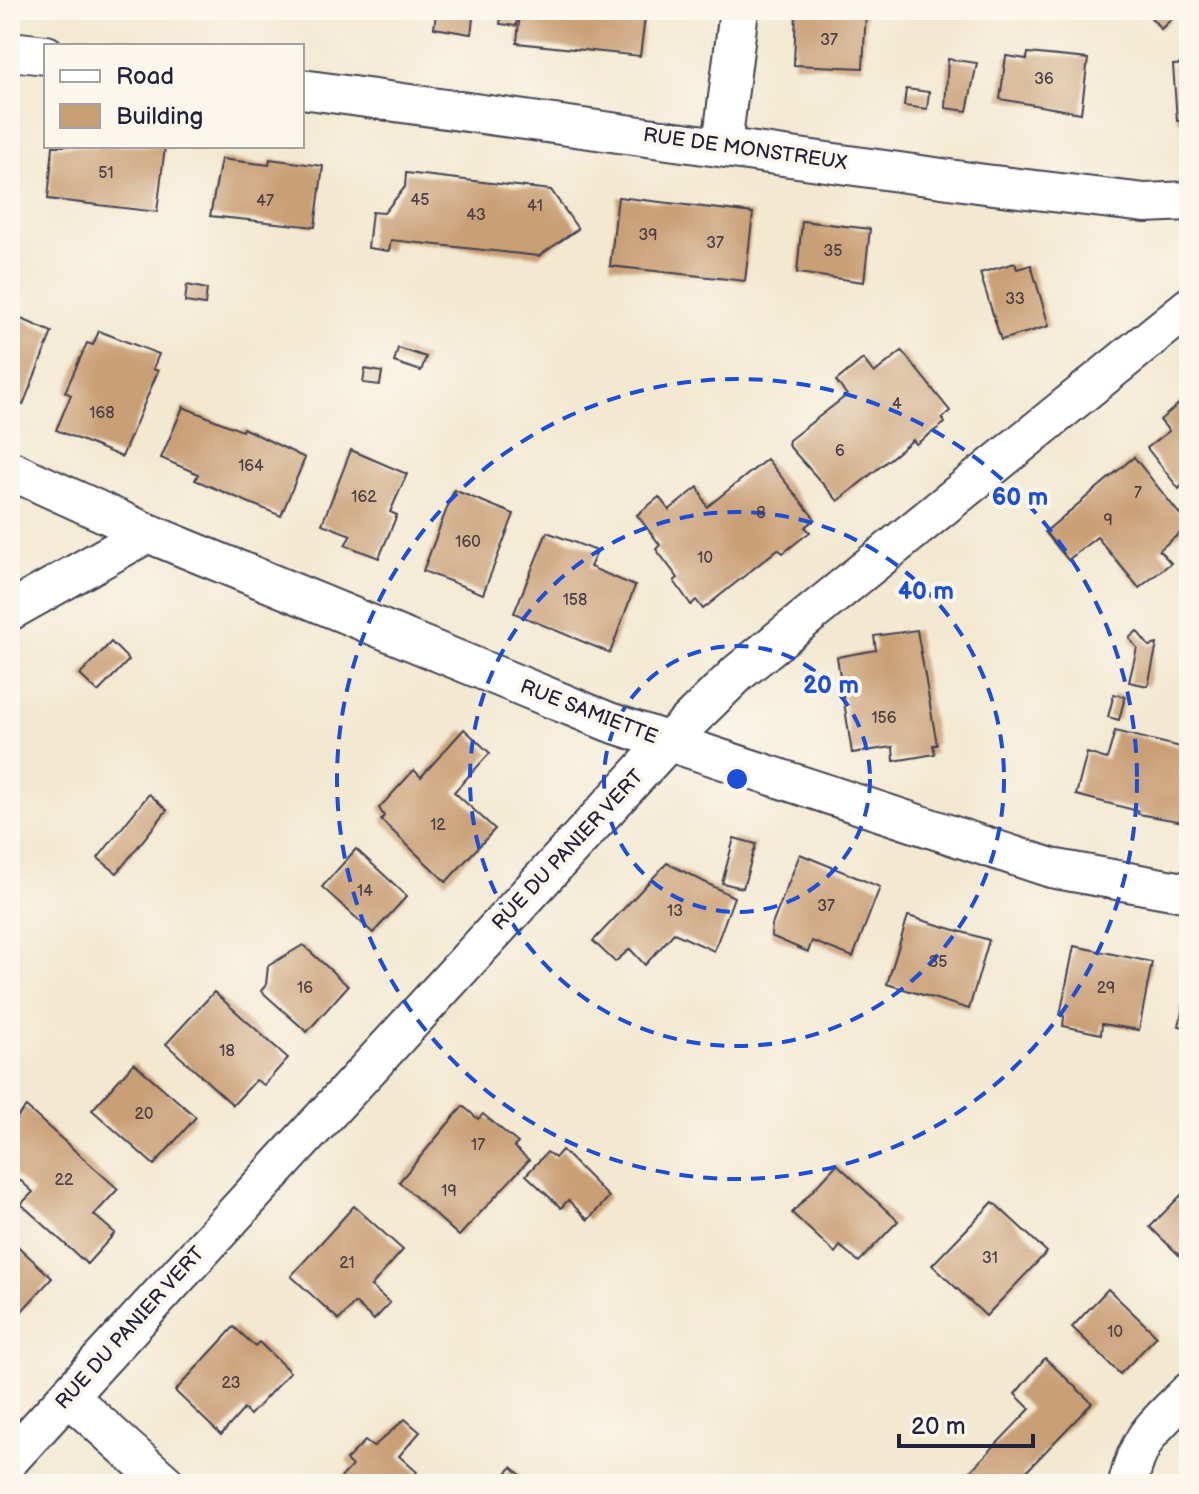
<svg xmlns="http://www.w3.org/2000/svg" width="1199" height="1494" font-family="'Balsamiq Sans',sans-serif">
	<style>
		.building { fill: #c99f74 }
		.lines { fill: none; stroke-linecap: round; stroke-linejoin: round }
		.minor-casing { stroke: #414051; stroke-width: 42 }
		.minor { stroke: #fff; stroke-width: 38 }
		.ring { fill: none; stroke: #1d4ed8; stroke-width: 4; stroke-dasharray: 14 10 }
		.labels { text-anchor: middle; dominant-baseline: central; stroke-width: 8; stroke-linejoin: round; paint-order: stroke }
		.number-label { font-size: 16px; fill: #4c4149 }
		.street-label { font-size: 20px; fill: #22223b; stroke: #fbf7ec }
		.centre { fill: #1d4ed8; stroke: #fbf7ec; stroke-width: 4 }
		.ring-label { font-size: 24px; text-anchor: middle; font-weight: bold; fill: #1d4ed8; stroke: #fbf7ec; stroke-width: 8; stroke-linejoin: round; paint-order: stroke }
	</style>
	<rect width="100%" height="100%" fill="#fbf7ec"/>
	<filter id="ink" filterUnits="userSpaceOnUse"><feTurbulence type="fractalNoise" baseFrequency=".0125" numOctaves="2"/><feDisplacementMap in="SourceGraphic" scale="16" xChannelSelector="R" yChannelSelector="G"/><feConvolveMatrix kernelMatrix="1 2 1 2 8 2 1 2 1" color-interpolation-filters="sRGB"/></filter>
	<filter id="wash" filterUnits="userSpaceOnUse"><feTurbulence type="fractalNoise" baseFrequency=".006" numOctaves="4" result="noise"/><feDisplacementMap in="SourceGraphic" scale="32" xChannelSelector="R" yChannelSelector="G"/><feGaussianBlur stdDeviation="1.8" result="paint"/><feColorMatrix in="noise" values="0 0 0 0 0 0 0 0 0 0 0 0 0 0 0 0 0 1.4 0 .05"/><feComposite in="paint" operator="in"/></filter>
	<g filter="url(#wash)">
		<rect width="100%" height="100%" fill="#f3e8d0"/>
		<g id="blocks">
			<g class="building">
				<polygon points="269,10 309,10 309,17"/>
				<polygon points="422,10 474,10 471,34 434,28 436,14"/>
				<polygon points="502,10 518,10 516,26 500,24"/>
				<polygon points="520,10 580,13 580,10 646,10 640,56 517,43"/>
				<polygon points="796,10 866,10 863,68 794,65"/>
				<polygon points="1155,10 1176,10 1178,13 1161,29 1149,15"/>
				<polygon points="1028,53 1088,59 1081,113 1000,99 1006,56 1027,59"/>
				<polygon points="948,59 977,63 967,111 945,108"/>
				<polygon points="1189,64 1189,120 1177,121 1173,65"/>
				<polygon points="906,89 929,92 927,109 904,106"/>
				<polygon points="53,146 165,146 157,212 48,199"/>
				<polygon points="221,159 269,165 270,159 323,166 315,227 210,216"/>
				<polygon points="406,173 551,190 578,229 539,256 391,240 389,251 368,248 372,212 384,213 405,187"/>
				<polygon points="618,197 753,213 745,281 610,266"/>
				<polygon points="802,221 870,229 864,282 797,273"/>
				<polygon points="1015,263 1017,269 1031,265 1049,326 1001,340 980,273"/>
				<polygon points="187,285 207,289 205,305 185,302"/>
				<polygon points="12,315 52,332 23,405 10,399"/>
				<polygon points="99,331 159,354 153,369 158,371 122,457 56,430 71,395 65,392 87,343 93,345"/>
				<polygon points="398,348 426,357 421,371 394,362"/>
				<polygon points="902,351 950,411 942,418 945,423 916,444 913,440 838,501 788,445 789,440 847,395 836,381 863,359 874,373"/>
				<polygon points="365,369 382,372 380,385 363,383"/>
				<polygon points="1189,395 1189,477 1179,489 1147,448 1169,431 1160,420"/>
				<polygon points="183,407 242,431 243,428 305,458 281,516 195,480 198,474 161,458"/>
				<polygon points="351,450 407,474 390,512 397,515 379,558 345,545 351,535 322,524"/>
				<polygon points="1134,457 1189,526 1159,550 1171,563 1139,588 1097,537 1068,560 1045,532"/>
				<polygon points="767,459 815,519 805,527 810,532 783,553 778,549 703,609 696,600 691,605 674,581 678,578 656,549 660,545 637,515 659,497 669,510 698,487 707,507"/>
				<polygon points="454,490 514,514 483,594 423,571"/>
				<polygon points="547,532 597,551 590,567 635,586 610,653 514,613"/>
				<polygon points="917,630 937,745 933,745 935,754 894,761 893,747 852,753 837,657 876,650 874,636"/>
				<polygon points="1137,631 1149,646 1157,644 1148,686 1129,682 1137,648 1129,638"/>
				<polygon points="111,642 129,660 98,692 80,675"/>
				<polygon points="1114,694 1125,697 1119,720 1108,717"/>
				<polygon points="464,729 490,753 454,792 495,829 446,882 381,820 384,816 379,808 414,770 421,777"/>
				<polygon points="1115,731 1189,749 1189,823 1138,814 1138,811 1076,795 1087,753 1107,759"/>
				<polygon points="149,794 167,810 117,873 98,858"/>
				<polygon points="734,838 756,844 743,888 722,883"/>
				<polygon points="356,849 407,896 373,933 322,887"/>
				<polygon points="800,854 880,887 853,957 812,941 808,952 771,936 772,925"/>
				<polygon points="667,863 734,897 714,951 674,933 645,965 630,949 615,962 593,941"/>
				<polygon points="908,916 989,940 969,1009 887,984"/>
				<polygon points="303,945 348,986 307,1032 261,991 266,985 268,966"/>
				<polygon points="1074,946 1152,962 1139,1030 1102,1024 1101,1034 1063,1026 1064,1016 1060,1015"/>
				<polygon points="1188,983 1189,983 1189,1028 1179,1026"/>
				<polygon points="214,992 288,1058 264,1085 256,1080 233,1105 166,1044"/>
				<polygon points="134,1063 196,1117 154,1165 92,1110"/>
				<polygon points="463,1106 478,1119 483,1114 518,1143 514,1147 529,1160 459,1236 399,1182"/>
				<polygon points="26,1107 118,1189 94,1215 115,1233 87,1264 21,1204 33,1192 10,1171 10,1125"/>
				<polygon points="562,1150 609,1197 588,1220 568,1200 561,1208 526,1175 547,1152 555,1158"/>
				<polygon points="837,1164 898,1221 859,1262 840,1246 835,1253 792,1213"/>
				<polygon points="1189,1187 1189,1249 1181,1257 1150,1227"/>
				<polygon points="993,1202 1047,1252 986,1316 932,1265"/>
				<polygon points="354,1206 403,1250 371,1286 390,1303 374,1320 355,1303 339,1320 291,1276"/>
				<polygon points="10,1239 52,1278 10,1324"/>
				<polygon points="1108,1289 1157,1336 1120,1374 1072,1327"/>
				<polygon points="234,1327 255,1346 259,1342 290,1372 250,1415 244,1409 221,1435 175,1391"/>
				<polygon points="1045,1358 1092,1403 1023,1475 1033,1484 958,1484 1030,1409 1015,1394"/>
				<polygon points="405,1419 420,1432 399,1456 417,1472 407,1484 335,1484 352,1466 346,1460 365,1441 373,1447"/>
				<polygon points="512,1467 530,1484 493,1484 498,1481"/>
			</g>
		</g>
	</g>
	<g filter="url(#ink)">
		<use href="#blocks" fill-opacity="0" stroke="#414051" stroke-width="2"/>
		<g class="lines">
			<g class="minor-casing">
				<g id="minor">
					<polyline points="10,51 46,55"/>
					<polyline points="302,89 985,184 1145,203 1189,201"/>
					<polyline points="722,145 739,10"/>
					<polyline points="10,470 148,533 609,722 1051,868 1189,893"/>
					<polyline points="10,611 148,533"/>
					<polyline points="68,1396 166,1484"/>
					<polyline points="10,1459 668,742 738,673 1189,307"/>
					<path d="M 1128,1484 C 1139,1435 1155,1426 1189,1392"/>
				</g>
			</g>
			<use href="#minor" class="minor"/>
		</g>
	</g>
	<g class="ring">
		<circle cx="737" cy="779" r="133"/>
		<circle cx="737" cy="779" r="267"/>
		<circle cx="737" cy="779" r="400"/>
	</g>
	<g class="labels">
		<g class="number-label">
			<text x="829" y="40">37</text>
			<text x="1044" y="79">36</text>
			<text x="106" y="173">51</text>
			<text x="420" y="200">45</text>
			<text x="265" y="201">47</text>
			<text x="535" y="206">41</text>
			<text x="476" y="215">43</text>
			<text x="648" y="235">39</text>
			<text x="715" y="243">37</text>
			<text x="833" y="251">35</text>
			<text x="1015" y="299">33</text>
			<text x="897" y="404">4</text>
			<text x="102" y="413">168</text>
			<text x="840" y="451">6</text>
			<text x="251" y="466">164</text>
			<text x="1138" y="493">7</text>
			<text x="364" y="497">162</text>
			<text x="761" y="513">8</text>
			<text x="1108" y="520">9</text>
			<text x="468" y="542">160</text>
			<text x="705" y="558">10</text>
			<text x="575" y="600">158</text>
			<text x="884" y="718">156</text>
			<text x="438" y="825">12</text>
			<text x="365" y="891">14</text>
			<text x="826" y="906">37</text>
			<text x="675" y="911">13</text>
			<text x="938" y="962">35</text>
			<text x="305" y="988">16</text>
			<text x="1106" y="988">29</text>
			<text x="227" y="1051">18</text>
			<text x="144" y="1114">20</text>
			<text x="478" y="1145">17</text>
			<text x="64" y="1180">22</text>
			<text x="449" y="1191">19</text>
			<text x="990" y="1258">31</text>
			<text x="347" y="1263">21</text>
			<text x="1115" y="1332">10</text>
			<text x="231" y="1383">23</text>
		</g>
		<g class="street-label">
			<text transform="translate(745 149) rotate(8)">RUE DE MONSTREUX</text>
			<text transform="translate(589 712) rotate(21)">RUE SAMIETTE</text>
			<text transform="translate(568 850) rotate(-47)">RUE DU PANIER VERT</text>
			<text transform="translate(130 1328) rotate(-48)">RUE DU PANIER VERT</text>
		</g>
	</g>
	<circle cx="737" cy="779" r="12" class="centre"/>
	<g class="ring-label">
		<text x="1020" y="505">60 m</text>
		<text x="926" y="599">40 m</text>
		<text x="831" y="693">20 m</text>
	</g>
	<rect width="1199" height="1494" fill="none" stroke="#fbf7ec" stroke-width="40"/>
	<rect x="44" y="44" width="260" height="104" fill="#fbf7ec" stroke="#a4a2a5" stroke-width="2"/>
	<rect x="60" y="70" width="40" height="12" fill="#ffffff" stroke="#a4a2a5" stroke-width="2"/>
	<text x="116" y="84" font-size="24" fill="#22223b">Road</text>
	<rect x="60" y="104" width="40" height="24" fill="#c99f74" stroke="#a4a2a5" stroke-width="2"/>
	<text x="116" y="124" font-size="24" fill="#22223b">Building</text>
	<path d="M899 1434v12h134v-12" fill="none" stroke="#22223b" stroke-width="4"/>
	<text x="911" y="1434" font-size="24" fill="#22223b" stroke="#fbf7ec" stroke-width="6" paint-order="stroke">20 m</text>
</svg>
